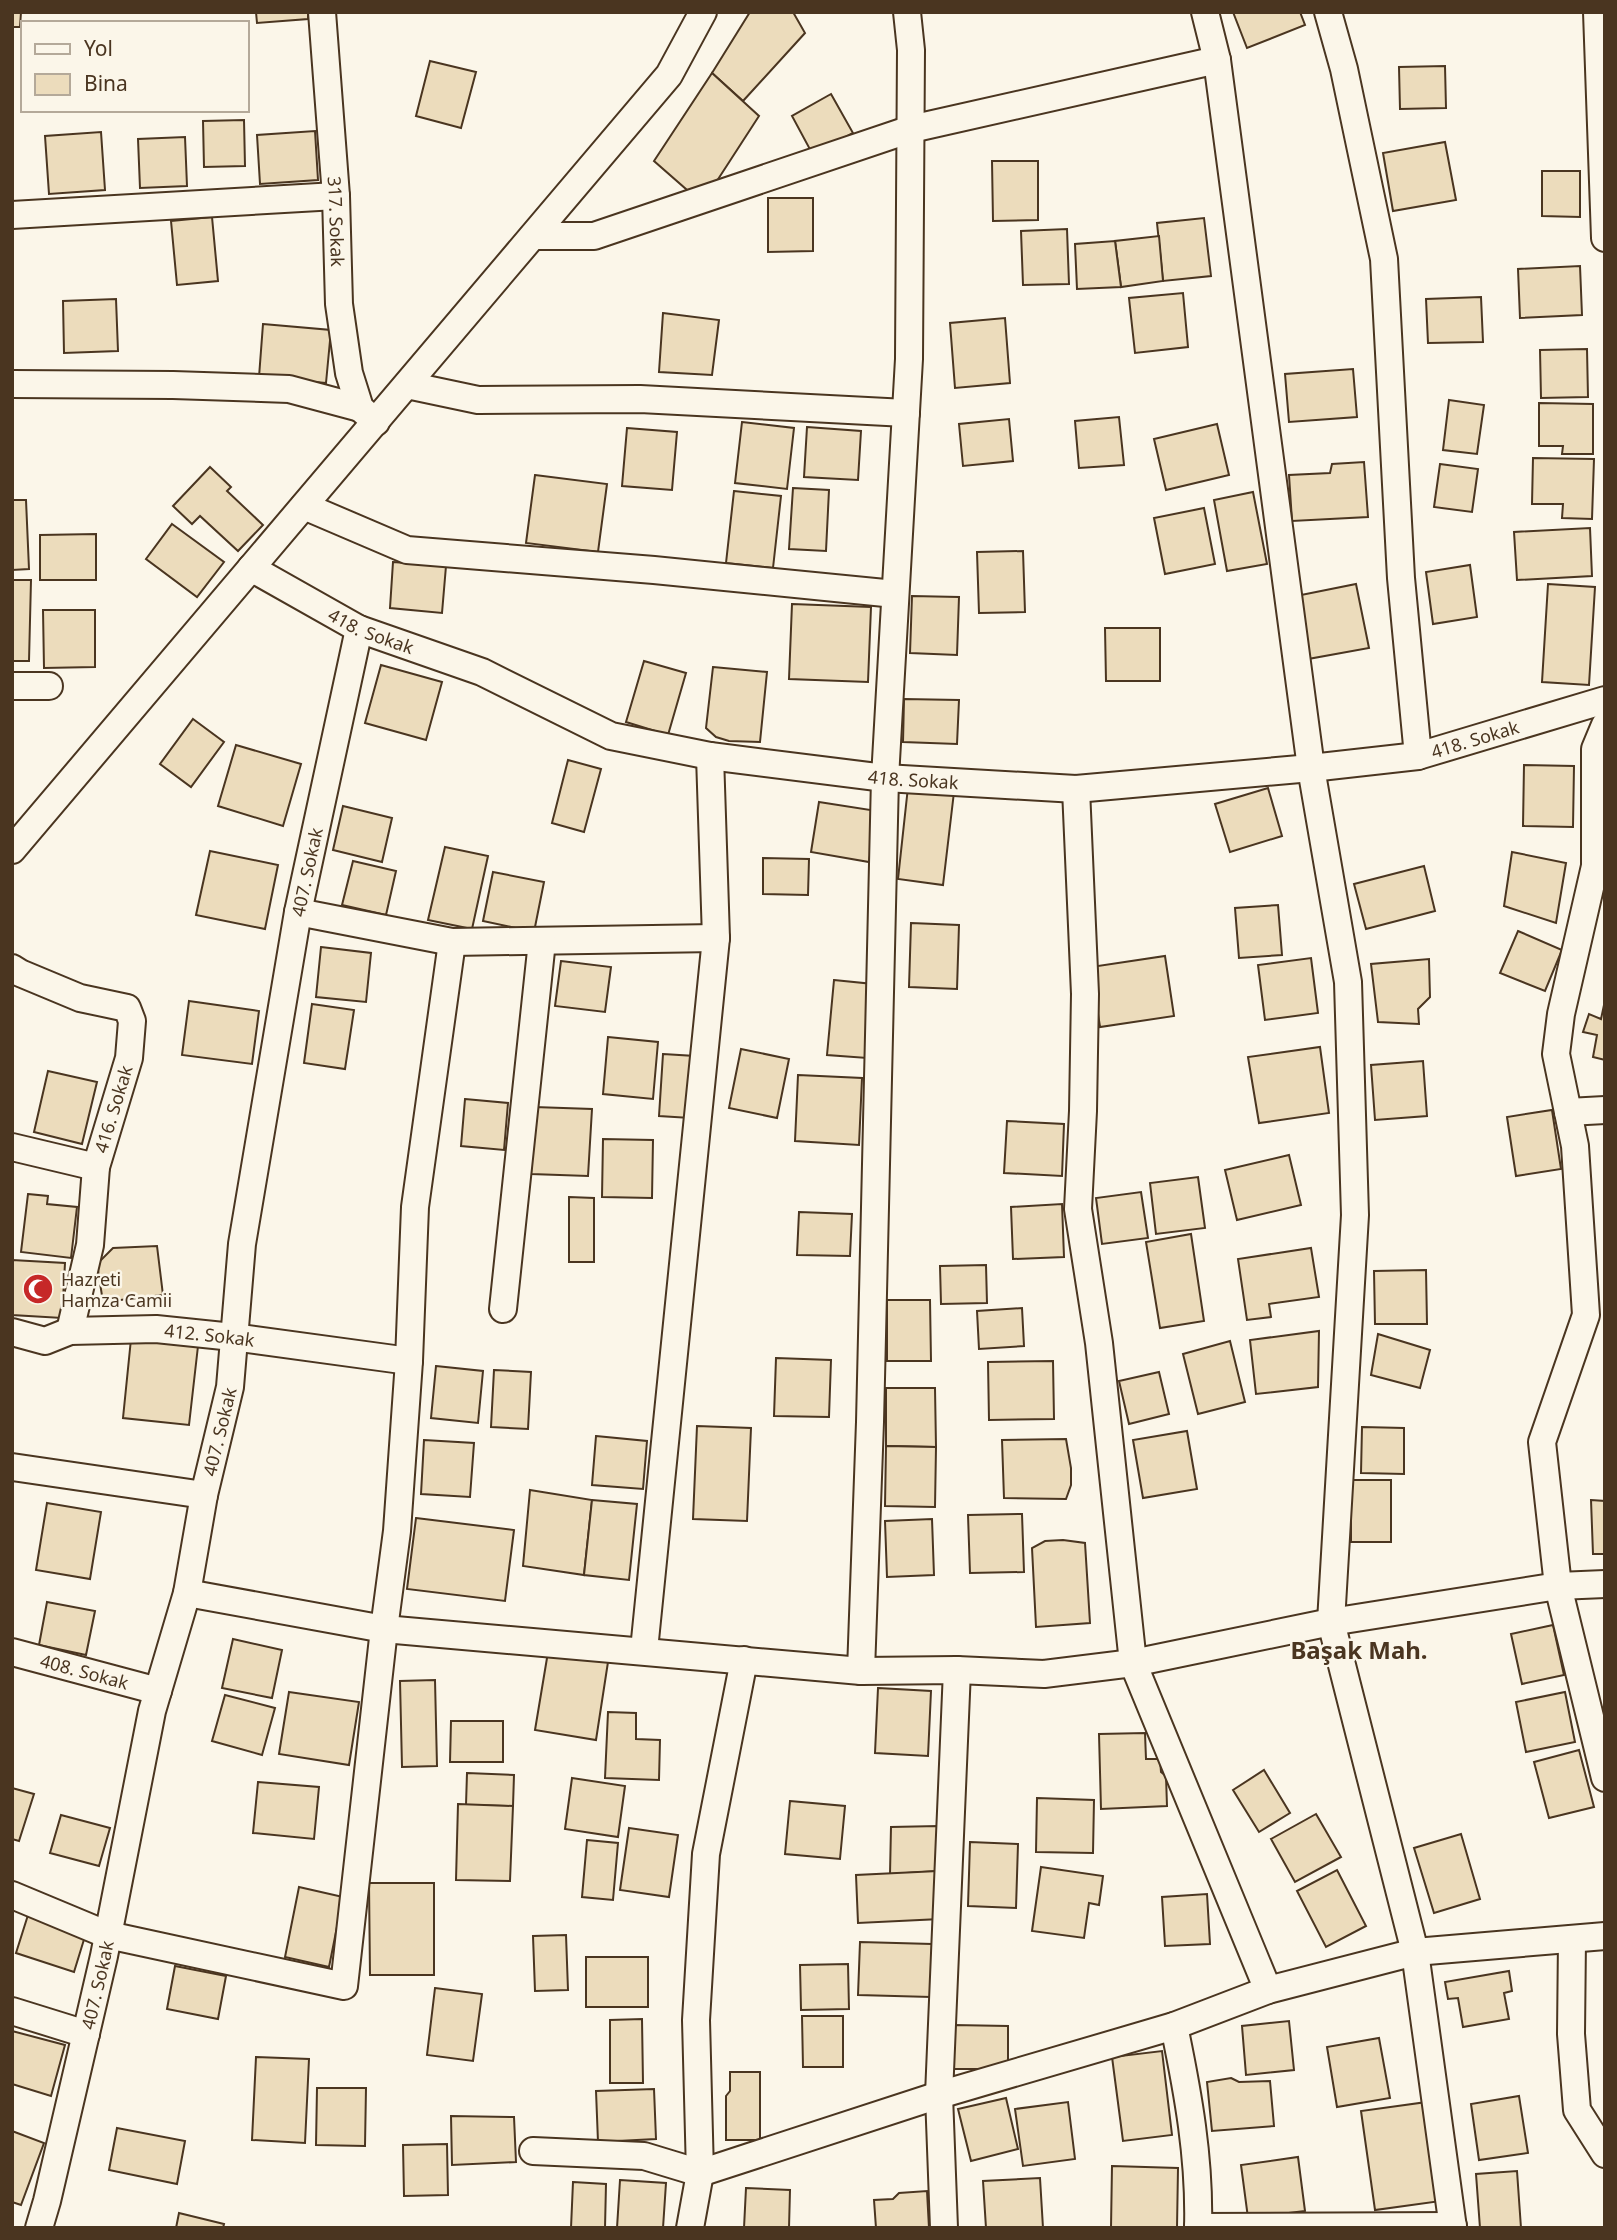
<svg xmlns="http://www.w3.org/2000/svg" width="1617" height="2240" font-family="'Noto Sans',sans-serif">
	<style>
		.building { fill: #ecdcbc; stroke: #4a3520; stroke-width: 2 }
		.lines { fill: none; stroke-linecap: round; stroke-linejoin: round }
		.street-casing { stroke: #4a3520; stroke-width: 30 }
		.street { stroke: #fbf6e9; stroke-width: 26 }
		.labels { text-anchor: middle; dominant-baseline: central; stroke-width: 5; stroke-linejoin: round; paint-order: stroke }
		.street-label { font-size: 18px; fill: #4a3520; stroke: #fbf6e9 }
		.poi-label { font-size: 18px; fill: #4a3520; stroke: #fbf6e9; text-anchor: start }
		.district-label { font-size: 24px; font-weight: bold; fill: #4a3520; stroke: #fbf6e9 }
	</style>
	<rect width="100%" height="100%" fill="#fbf6e9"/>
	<g class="building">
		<polygon points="12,12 21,12 20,27 12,27"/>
		<polygon points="256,12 308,12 308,19 257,23"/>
		<polygon points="750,12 793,12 805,33 743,101 712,73"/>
		<polygon points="1233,12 1300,12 1305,25 1247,48"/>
		<polygon points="430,61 476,72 461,128 416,116"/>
		<polygon points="1445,66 1446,108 1400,109 1399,67"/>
		<polygon points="712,73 759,116 713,187 694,196 654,161"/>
		<polygon points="831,94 853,133 813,155 792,116"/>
		<polygon points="244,120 245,166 204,167 203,121"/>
		<polygon points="315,131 318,180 260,184 257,135"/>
		<polygon points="101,132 105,190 49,194 45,136"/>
		<polygon points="185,137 187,186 140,188 138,139"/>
		<polygon points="1445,142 1456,200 1393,211 1383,153"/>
		<polygon points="992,161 1038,161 1038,220 993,221"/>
		<polygon points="1542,171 1580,171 1580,217 1542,216"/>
		<polygon points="768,198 813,198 813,251 768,252"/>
		<polygon points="212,217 218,281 177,285 171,221"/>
		<polygon points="1204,218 1211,276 1163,281 1157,223"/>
		<polygon points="1067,229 1069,284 1023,285 1021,231"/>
		<polygon points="1159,236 1163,281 1121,287 1115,241"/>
		<polygon points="1115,241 1121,287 1077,289 1075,244"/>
		<polygon points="1580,266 1582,315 1520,318 1518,269"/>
		<polygon points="1183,293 1188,347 1135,353 1129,298"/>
		<polygon points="1481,297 1483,342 1428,343 1426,299"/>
		<polygon points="116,299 118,351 64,353 63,301"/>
		<polygon points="663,313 719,320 712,375 659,372"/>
		<polygon points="1005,318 1010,383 955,388 950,323"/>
		<polygon points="263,324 331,330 326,383 259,377"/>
		<polygon points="1587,349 1588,397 1541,398 1540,350"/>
		<polygon points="1353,369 1357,417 1289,422 1285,374"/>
		<polygon points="1449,400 1484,405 1477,454 1443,450"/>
		<polygon points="1539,403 1593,404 1593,454 1562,454 1563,446 1539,446"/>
		<polygon points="1119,417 1124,465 1079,468 1075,421"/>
		<polygon points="1009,419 1013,461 963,466 959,424"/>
		<polygon points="742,422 794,428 787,489 735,483"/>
		<polygon points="1217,424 1229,475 1166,490 1154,439"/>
		<polygon points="807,427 861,431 858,480 804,477"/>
		<polygon points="627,428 677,432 672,490 622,486"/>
		<polygon points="1533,458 1594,459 1592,519 1562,518 1563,504 1532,504"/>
		<polygon points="1364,462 1368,517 1292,521 1289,475 1330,473 1332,464"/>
		<polygon points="1440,464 1478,469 1472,512 1434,507"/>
		<polygon points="210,467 231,487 227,491 263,525 238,551 200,516 192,524 173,506"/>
		<polygon points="535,475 607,484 598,552 526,543"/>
		<polygon points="793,488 829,490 826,551 789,549"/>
		<polygon points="734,491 781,496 773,568 726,563"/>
		<polygon points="1253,492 1267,564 1227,571 1214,500"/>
		<polygon points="12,500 26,500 29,569 12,570"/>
		<polygon points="1204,508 1215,564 1165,574 1154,518"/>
		<polygon points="172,524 224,562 197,597 146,559"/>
		<polygon points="1590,528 1592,576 1517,580 1514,532"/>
		<polygon points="96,534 96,580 40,580 40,535"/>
		<polygon points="1023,551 1025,612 979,613 977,552"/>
		<polygon points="393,562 446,566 442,613 390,608"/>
		<polygon points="1470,565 1477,617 1433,624 1426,572"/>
		<polygon points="12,580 31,580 29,661 12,661"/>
		<polygon points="1356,584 1369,648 1308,659 1296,596"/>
		<polygon points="1548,584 1595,587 1589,685 1542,682"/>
		<polygon points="912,596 959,597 957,655 910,653"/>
		<polygon points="792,604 871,607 868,682 789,679"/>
		<polygon points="43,610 95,610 95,667 44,668"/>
		<polygon points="1105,628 1160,628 1160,681 1106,681"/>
		<polygon points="644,661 686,673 668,735 626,722"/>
		<polygon points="381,665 442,682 426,740 365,723"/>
		<polygon points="713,667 767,672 760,742 729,741 716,737 706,728"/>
		<polygon points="904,699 959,700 957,744 903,742"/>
		<polygon points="193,719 224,742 191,787 160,764"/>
		<polygon points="236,745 301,764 283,826 218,806"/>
		<polygon points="568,760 601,769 584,832 552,823"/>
		<polygon points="1524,765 1574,766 1573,827 1523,826"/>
		<polygon points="908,787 954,792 943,885 898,879"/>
		<polygon points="1268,788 1282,836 1230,852 1215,804"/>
		<polygon points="819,802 877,811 869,862 811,852"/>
		<polygon points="343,806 392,818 382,862 333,850"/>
		<polygon points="445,847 488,856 472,929 428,920"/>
		<polygon points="210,851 278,865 265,929 196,915"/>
		<polygon points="1512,852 1566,863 1556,923 1504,906"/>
		<polygon points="763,858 809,859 808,895 763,894"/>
		<polygon points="353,861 396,871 386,915 342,905"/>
		<polygon points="1424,866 1435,911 1366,929 1354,884"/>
		<polygon points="493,872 544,882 534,932 483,921"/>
		<polygon points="1278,905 1282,955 1239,958 1235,908"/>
		<polygon points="911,923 959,925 957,989 909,987"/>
		<polygon points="1518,931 1562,950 1545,991 1500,973"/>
		<polygon points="321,947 371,953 366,1002 316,997"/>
		<polygon points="1165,956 1174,1016 1100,1027 1091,967"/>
		<polygon points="1311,958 1318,1013 1265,1020 1258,965"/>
		<polygon points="1429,959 1430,997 1418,1009 1419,1024 1378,1022 1371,964"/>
		<polygon points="561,961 611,967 605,1012 555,1006"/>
		<polygon points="834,980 873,984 867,1058 827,1055"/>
		<polygon points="189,1001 259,1011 252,1064 182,1055"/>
		<polygon points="312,1004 354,1010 345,1069 304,1063"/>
		<polygon points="1604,1005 1605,1005 1605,1060 1593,1057 1597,1035 1583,1032 1589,1014 1601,1019"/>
		<polygon points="608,1037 658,1042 653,1099 603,1094"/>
		<polygon points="1320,1047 1329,1113 1259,1123 1248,1057"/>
		<polygon points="741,1049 789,1059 777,1118 729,1108"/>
		<polygon points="663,1054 695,1056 690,1118 659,1116"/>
		<polygon points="1423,1061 1427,1116 1375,1120 1371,1065"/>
		<polygon points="48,1071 97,1082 82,1144 34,1132"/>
		<polygon points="798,1075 862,1078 859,1145 795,1141"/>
		<polygon points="465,1099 508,1103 504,1150 461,1146"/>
		<polygon points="534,1107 592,1109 588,1176 531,1174"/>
		<polygon points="1552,1110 1561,1169 1516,1176 1507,1117"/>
		<polygon points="1007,1121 1064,1124 1062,1176 1004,1173"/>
		<polygon points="603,1139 653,1140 652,1198 602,1197"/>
		<polygon points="1289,1155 1301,1205 1237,1220 1225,1170"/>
		<polygon points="1198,1177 1205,1228 1156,1234 1150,1183"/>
		<polygon points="1141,1192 1148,1238 1102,1244 1096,1198"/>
		<polygon points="28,1194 48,1196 47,1204 77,1207 71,1258 21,1252"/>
		<polygon points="569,1197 594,1198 594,1262 569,1262"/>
		<polygon points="1062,1204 1064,1257 1013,1259 1011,1207"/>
		<polygon points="799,1212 852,1214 850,1256 797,1255"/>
		<polygon points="1191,1234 1204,1321 1160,1328 1146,1242"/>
		<polygon points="157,1246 163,1295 103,1302 97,1264 113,1248"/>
		<polygon points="1311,1248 1319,1297 1269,1304 1271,1317 1247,1320 1238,1259"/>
		<polygon points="12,1260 65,1263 62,1318 12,1315"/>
		<polygon points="986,1265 987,1303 941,1304 940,1266"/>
		<polygon points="1426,1270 1427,1324 1375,1324 1374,1271"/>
		<polygon points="887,1300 930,1300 931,1361 887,1361"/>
		<polygon points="1022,1308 1024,1346 979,1349 977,1311"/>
		<polygon points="1319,1331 1318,1387 1256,1394 1250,1340"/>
		<polygon points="1378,1334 1430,1350 1420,1388 1371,1375"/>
		<polygon points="131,1339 198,1346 189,1425 123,1418"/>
		<polygon points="1230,1341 1245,1402 1198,1414 1183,1354"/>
		<polygon points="776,1358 831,1360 829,1417 774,1416"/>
		<polygon points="1053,1361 1054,1419 989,1420 988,1362"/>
		<polygon points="436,1366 483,1371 478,1423 431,1418"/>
		<polygon points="494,1370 531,1372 528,1429 491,1427"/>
		<polygon points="1159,1372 1169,1414 1129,1424 1119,1381"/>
		<polygon points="886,1388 935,1388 936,1447 886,1446"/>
		<polygon points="697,1426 751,1428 747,1521 693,1519"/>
		<polygon points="1362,1427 1404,1428 1404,1474 1361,1473"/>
		<polygon points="1187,1431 1197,1489 1143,1498 1133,1440"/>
		<polygon points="596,1436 647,1441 643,1489 592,1485"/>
		<polygon points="1066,1439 1071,1468 1071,1485 1066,1499 1004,1498 1002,1440"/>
		<polygon points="424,1440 474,1443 470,1497 421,1494"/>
		<polygon points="886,1446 936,1447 935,1507 885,1506"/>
		<rect x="1351" y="1480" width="40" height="62"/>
		<polygon points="530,1490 592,1500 584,1575 523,1566"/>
		<polygon points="592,1500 637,1504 629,1580 584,1575"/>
		<polygon points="1591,1500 1605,1501 1605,1554 1593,1554"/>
		<polygon points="47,1503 101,1512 90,1579 36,1570"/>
		<polygon points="1022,1514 1024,1572 970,1573 968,1515"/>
		<polygon points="416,1518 514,1530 505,1601 407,1589"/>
		<polygon points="932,1519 934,1575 887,1577 885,1521"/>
		<polygon points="1063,1540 1085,1543 1090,1623 1036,1627 1032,1548 1045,1541"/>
		<polygon points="47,1602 95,1611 86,1655 39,1645"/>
		<polygon points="1553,1625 1564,1675 1522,1684 1511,1634"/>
		<polygon points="233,1639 282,1650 272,1698 222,1688"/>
		<polygon points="548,1652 608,1662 596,1740 535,1730"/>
		<polygon points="435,1680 437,1766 402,1767 400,1681"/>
		<polygon points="878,1688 931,1691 928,1756 875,1753"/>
		<polygon points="289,1692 359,1702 349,1765 279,1754"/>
		<polygon points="1565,1692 1575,1742 1526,1752 1516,1702"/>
		<polygon points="225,1695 275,1708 262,1755 212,1741"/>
		<polygon points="608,1712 636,1713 636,1739 660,1740 659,1780 605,1778"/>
		<polygon points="451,1721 503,1721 503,1762 450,1762"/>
		<polygon points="1145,1733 1146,1759 1160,1759 1161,1772 1166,1776 1167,1806 1101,1809 1099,1734"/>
		<polygon points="1579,1750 1594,1807 1549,1818 1534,1762"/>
		<polygon points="1264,1770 1290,1813 1259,1832 1233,1790"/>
		<polygon points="467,1773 514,1775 513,1806 466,1805"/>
		<polygon points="572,1778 625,1786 618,1837 565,1829"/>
		<polygon points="258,1782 319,1787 314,1839 253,1833"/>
		<polygon points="12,1788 34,1794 19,1841 12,1839"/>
		<polygon points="1037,1798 1094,1800 1093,1853 1036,1852"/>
		<polygon points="790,1801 845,1806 840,1859 785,1854"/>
		<polygon points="458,1804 513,1806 510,1881 456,1880"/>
		<polygon points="1316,1814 1341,1857 1295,1882 1271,1839"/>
		<polygon points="61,1815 110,1828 99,1866 50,1853"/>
		<polygon points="938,1826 938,1871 890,1874 891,1827"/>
		<polygon points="629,1828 678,1835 669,1897 620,1890"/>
		<polygon points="1461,1834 1480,1899 1434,1913 1414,1848"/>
		<polygon points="587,1840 618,1843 613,1900 582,1897"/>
		<polygon points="970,1842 1018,1844 1016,1908 968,1906"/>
		<polygon points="1041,1867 1103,1876 1099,1905 1089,1903 1084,1938 1032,1931"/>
		<polygon points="1337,1870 1366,1926 1326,1947 1297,1891"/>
		<polygon points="938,1871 940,1919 858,1923 856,1875"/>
		<polygon points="369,1883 434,1883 434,1975 370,1975"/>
		<polygon points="299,1887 343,1897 329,1967 285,1957"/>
		<polygon points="1207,1894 1210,1944 1165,1946 1162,1897"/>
		<polygon points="28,1915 86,1933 74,1972 16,1953"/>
		<polygon points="566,1935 568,1990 535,1991 533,1936"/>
		<polygon points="860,1942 932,1944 931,1997 858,1995"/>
		<rect x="586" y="1957" width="62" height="50"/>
		<polygon points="848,1964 849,2009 801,2010 800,1965"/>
		<polygon points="175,1966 226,1976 218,2019 167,2009"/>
		<polygon points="1509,1971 1512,1991 1504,1993 1509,2019 1463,2027 1458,1998 1448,1999 1445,1982"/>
		<polygon points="435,1988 482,1994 473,2061 427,2055"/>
		<polygon points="802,2016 843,2016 843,2067 803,2067"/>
		<polygon points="642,2019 643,2083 610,2083 610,2020"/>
		<polygon points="1289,2021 1294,2070 1246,2075 1242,2026"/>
		<polygon points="953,2025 1008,2026 1008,2069 953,2069"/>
		<polygon points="12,2031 65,2045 51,2096 12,2084"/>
		<polygon points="1379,2038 1390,2098 1337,2107 1327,2047"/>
		<polygon points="1162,2051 1172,2135 1123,2141 1112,2057"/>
		<polygon points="256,2057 309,2059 305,2143 252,2140"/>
		<polygon points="730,2072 760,2072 760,2140 726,2140 726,2096 730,2091"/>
		<polygon points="1231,2078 1239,2082 1270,2081 1274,2126 1212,2131 1207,2082"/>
		<polygon points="317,2088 366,2088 365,2146 316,2145"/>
		<polygon points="654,2089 656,2139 598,2142 596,2091"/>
		<polygon points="1519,2096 1528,2153 1479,2160 1471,2104"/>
		<polygon points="1006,2098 1018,2149 971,2161 958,2109"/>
		<polygon points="1068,2102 1075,2159 1023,2166 1015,2109"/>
		<polygon points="1427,2102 1441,2201 1375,2210 1361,2111"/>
		<polygon points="451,2116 514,2117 516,2162 452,2165"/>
		<polygon points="117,2128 185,2141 177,2184 109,2170"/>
		<polygon points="12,2131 44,2143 21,2205 12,2202"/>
		<polygon points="447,2144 448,2195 404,2196 403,2145"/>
		<polygon points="1298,2157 1305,2211 1248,2218 1241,2165"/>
		<polygon points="1112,2166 1178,2168 1177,2228 1111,2228"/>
		<polygon points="1517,2171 1521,2228 1480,2228 1476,2174"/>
		<polygon points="1040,2178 1043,2228 986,2228 983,2181"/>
		<polygon points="620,2180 666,2183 663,2228 617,2228"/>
		<polygon points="573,2182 606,2184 605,2228 571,2228"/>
		<polygon points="746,2188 790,2190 789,2228 744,2228"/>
		<polygon points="927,2191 929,2228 876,2228 874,2200 893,2199 899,2193"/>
		<polygon points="179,2213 224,2224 223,2228 176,2228"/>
	</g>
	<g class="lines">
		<g class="street-casing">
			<g id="street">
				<path id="s1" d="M 322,12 L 336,196 L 339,304 L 349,373 L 360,408 L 376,422"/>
				<polyline points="1205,12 1217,60 1311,768 1348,982 1355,1215 1331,1622 1415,1952 1453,2228"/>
				<polyline points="1328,12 1344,69 1384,259 1401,578 1418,756"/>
				<polyline points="1597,12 1605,238"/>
				<polyline points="12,215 336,196"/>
				<polyline points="533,236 594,236 911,129 1217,60"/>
				<polyline points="12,384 173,385 289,389 360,408"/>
				<polyline points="407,385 478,400 640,399 906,413"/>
				<polyline points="304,506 407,550 654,570 895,594"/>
				<path id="s2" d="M 251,568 L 359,629 L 482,672 L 611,736 L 710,756 L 885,778 L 1076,789 L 1311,768 L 1418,756 L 1605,700"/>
				<polyline points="12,686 49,686"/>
				<polyline points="1605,725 1595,749 1595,866 1561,1014 1556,1054 1575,1146 1586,1315 1542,1442 1558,1586 1605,1778"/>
				<polyline points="1076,789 1085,994 1083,1111 1078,1209 1099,1343 1133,1663 1268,1990"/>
				<polyline points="12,850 669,75 703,12"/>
				<polyline points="298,912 452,942 716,938"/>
				<polyline points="12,968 20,973 80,998 127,1008 132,1021 129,1058 96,1167 90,1245 70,1331"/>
				<polyline points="1568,1112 1605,1110"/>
				<polyline points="12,1147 96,1167"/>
				<polyline points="503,1309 542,941"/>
				<path id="s3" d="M 12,1332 L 45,1341 L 70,1331 L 156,1329 L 233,1337 L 409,1361"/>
				<polyline points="12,1467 204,1495"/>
				<polyline points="187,1593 384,1629 861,1671 957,1670 1044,1674 1133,1663 1331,1622 1558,1586 1605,1584"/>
				<polyline points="644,1650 716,938 710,756"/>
				<path id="s4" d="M 12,1652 L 158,1691"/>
				<polyline points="861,1671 870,1422 885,778 909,359 911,50 907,12"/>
				<polyline points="12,1895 108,1935 344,1986 384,1629 397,1531 409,1361 415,1207 452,942"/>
				<polyline points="1572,1939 1571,2034 1577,2110 1605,2154"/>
				<polyline points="12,2011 86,2034"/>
				<path d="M 1174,2026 C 1188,2093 1200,2159 1198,2228"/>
				<polyline points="533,2151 644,2156 700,2173 939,2095 1174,2026 1268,1990 1415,1952 1605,1936"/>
				<polyline points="1198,2227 1453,2226"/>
				<path id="s5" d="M 39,2228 L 47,2201 L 104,1956 L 152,1711 L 187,1593 L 204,1495 L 230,1387 L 242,1244 L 298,912 L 359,629"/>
				<polyline points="690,2228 700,2173 696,2020 706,1854 744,1660"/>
				<polyline points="944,2228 939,2095 957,1670"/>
			</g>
		</g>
		<use href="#street" class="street"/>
	</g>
	<defs>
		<g id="mosque-disc" transform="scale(1.575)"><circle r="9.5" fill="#c62828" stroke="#fbf6e9"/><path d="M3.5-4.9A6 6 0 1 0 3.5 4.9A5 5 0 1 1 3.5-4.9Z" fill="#fff"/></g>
	</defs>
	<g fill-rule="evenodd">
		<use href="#mosque-disc" x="38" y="1289"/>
	</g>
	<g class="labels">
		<g class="street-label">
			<text stroke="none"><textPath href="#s1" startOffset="210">317. Sokak</textPath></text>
			<text stroke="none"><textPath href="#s2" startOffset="136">418. Sokak</textPath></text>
			<text stroke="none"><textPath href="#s2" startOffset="1270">418. Sokak</textPath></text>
			<text stroke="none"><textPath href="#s2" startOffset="704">418. Sokak</textPath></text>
			<text stroke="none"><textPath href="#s5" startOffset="1384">407. Sokak</textPath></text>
			<text transform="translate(113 1109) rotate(-73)">416. Sokak</text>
			<text stroke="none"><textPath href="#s3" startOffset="201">412. Sokak</textPath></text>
			<text stroke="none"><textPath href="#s5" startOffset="817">407. Sokak</textPath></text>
			<text stroke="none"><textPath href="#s4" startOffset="75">408. Sokak</textPath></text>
			<text stroke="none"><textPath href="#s5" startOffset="250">407. Sokak</textPath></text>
		</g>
		<g class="poi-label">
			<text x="61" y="1279">Hazreti<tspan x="61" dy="21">Hamza Camii</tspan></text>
		</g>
		<g class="district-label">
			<text x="1359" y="1649">Başak Mah.</text>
		</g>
	</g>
	<rect width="1617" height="2240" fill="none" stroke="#4a3520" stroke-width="28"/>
	<rect x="21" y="21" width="228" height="91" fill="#fbf6e9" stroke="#b4a999" stroke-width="2"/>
	<rect x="35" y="44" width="35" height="10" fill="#fbf6e9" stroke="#b4a999" stroke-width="2"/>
	<text x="84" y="56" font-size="21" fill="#4a3520">Yol</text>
	<rect x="35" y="74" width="35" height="21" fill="#ecdcbc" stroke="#b4a999" stroke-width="2"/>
	<text x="84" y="91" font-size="21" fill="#4a3520">Bina</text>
</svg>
